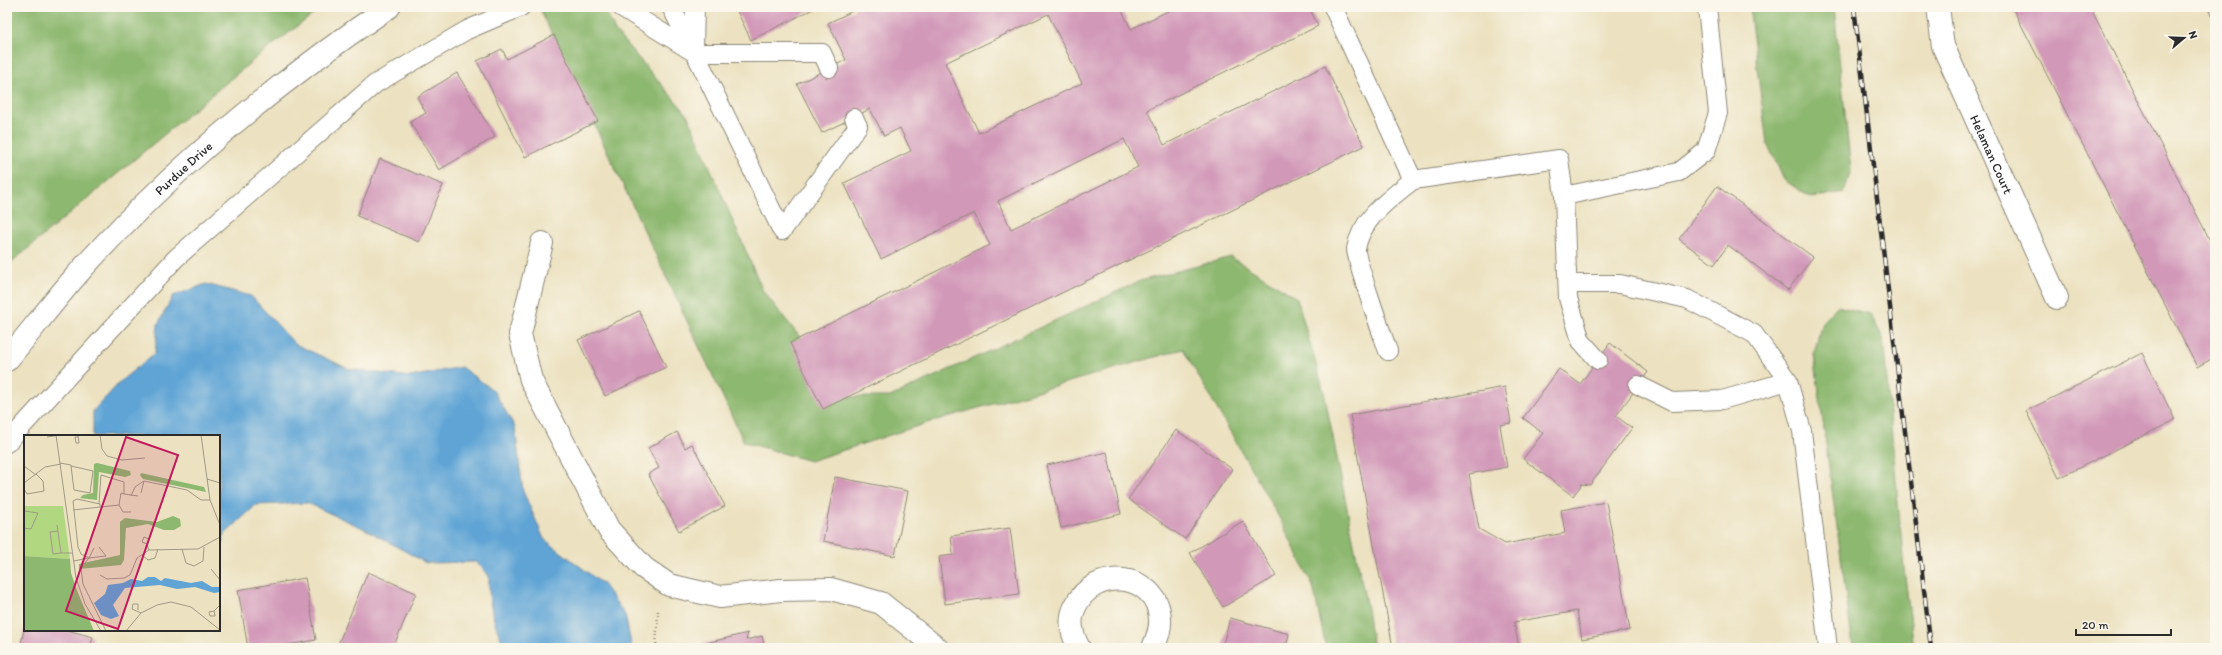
<svg xmlns="http://www.w3.org/2000/svg" width="2222" height="655" font-family="Itim,sans-serif">
	<style>
		.forest { fill: #8db86f; stroke: #5c724d }
		.water { fill: #5fa4d5; stroke: #456880 }
		.building { fill: #d198b8; fill-rule: evenodd }
		.lines { fill: none; stroke-linecap: round; stroke-linejoin: round }
		.service-casing { stroke: #8c8676; stroke-width: 20 }
		.minor-casing { stroke: #8c8676; stroke-width: 24 }
		.tertiary-casing { stroke: #8c8676; stroke-width: 24 }
		.path { stroke: #8c8676; stroke-width: 2.5; stroke-dasharray: 1 3; stroke-linecap: butt }
		.service { stroke: #fff; stroke-width: 18 }
		.minor { stroke: #fff; stroke-width: 22 }
		.tertiary { stroke: #fff; stroke-width: 22 }
		.rail-casing { stroke: #2b2b2b; stroke-width: 4.5 }
		.rail { stroke: #fbf7ec; stroke-width: 3; stroke-dasharray: 9; stroke-linecap: butt }
		.labels { text-anchor: middle; dominant-baseline: central; stroke-width: 3; stroke-linejoin: round; paint-order: stroke }
		.street-label { font-size: 13px; fill: #2b2b2b; stroke: #fbf7ec }
		.inset-road { fill: none; stroke: #9f9985; stroke-width: 1 }
		.view { fill: #c2185b; fill-opacity: 0.15; stroke: #c2185b; stroke-width: 2 }
		.inset-edge { fill: none; stroke: #2b2b2b; stroke-width: 2 }
	</style>
	<rect width="100%" height="100%" fill="#fbf7ec"/>
	<filter id="ink" filterUnits="userSpaceOnUse"><feTurbulence type="fractalNoise" baseFrequency=".025" numOctaves="2"/><feDisplacementMap in="SourceGraphic" scale="8" xChannelSelector="R" yChannelSelector="G"/><feConvolveMatrix kernelMatrix="1 2 1 2 8 2 1 2 1" color-interpolation-filters="sRGB"/></filter>
	<filter id="wash" filterUnits="userSpaceOnUse"><feTurbulence type="fractalNoise" baseFrequency=".012" numOctaves="4" result="noise"/><feDisplacementMap in="SourceGraphic" scale="16" xChannelSelector="R" yChannelSelector="G"/><feGaussianBlur stdDeviation="0.9" result="paint"/><feColorMatrix in="noise" values="0 0 0 0 0 0 0 0 0 0 0 0 0 0 0 0 0 1.4 0 .05"/><feComposite in="paint" operator="in"/></filter>
	<g filter="url(#wash)">
		<rect width="100%" height="100%" fill="#ece2c1"/>
		<g class="forest">
			<polygon points="7,7 323,7 257,57 7,266"/>
			<polygon points="539,7 604,7 615,31 687,114 763,291 848,397 890,397 1140,281 1231,257 1297,298 1324,392 1367,609 1373,648 1326,648 1313,586 1281,521 1183,349 930,422 810,461 744,442"/>
			<polygon points="1749,7 1834,7 1851,171 1844,192 1811,198 1784,180 1767,143"/>
			<polygon points="1837,306 1870,314 1883,338 1904,568 1914,648 1853,648 1814,354 1822,322"/>
		</g>
		<path class="water" d="M 206,284 L 251,296 L 295,344 L 349,369 L 410,377 L 461,367 L 493,390 L 515,427 L 523,491 L 544,539 L 603,584 L 625,615 L 632,648 L 506,648 C 493,626 488,601 489,576 L 477,562 L 426,563 L 367,530 L 307,503 L 256,505 L 224,535 L 219,564 L 219,436 L 93,436 L 93,411 L 123,379 L 155,353 L 158,324 L 173,296 Z"/>
		<g id="blocks">
			<g class="building">
				<polygon points="735,7 817,7 751,40"/>
				<path d="M 854,7 L 1120,7 L 1131,29 L 1176,7 L 1309,7 L 1318,26 L 1147,110 L 1164,145 L 1325,66 L 1364,146 L 823,409 L 790,343 L 990,245 L 974,213 L 881,259 L 844,183 L 911,151 L 900,128 L 884,136 L 870,109 L 822,133 L 797,84 L 846,60 L 828,23 L 855,10 ZM 1048,14 L 1082,83 L 979,133 L 945,63 ZM 1124,139 L 1138,167 L 1011,229 L 998,201 Z"/>
				<polygon points="2012,7 2090,7 2215,250 2215,357 2197,367"/>
				<polygon points="2208,7 2215,7 2215,22"/>
				<polygon points="554,35 598,121 525,157 477,61 502,49 507,59"/>
				<polygon points="457,73 495,137 439,170 410,122 426,113 417,97"/>
				<polygon points="380,159 443,185 419,242 357,216"/>
				<polygon points="1717,186 1813,257 1788,290 1728,245 1714,265 1679,239"/>
				<polygon points="639,311 666,367 605,396 578,340"/>
				<polygon points="1610,343 1648,372 1616,416 1632,428 1590,485 1582,484 1573,496 1523,459 1543,433 1523,418 1559,369 1580,384"/>
				<polygon points="2142,353 2175,420 2059,478 2026,411"/>
				<polygon points="1505,387 1511,423 1500,425 1507,467 1469,474 1479,529 1505,544 1565,533 1561,510 1606,502 1630,630 1582,639 1577,611 1514,622 1519,648 1393,648 1350,415"/>
				<polygon points="1176,430 1232,469 1185,539 1128,499"/>
				<polygon points="677,432 685,448 692,444 725,506 679,531 648,474 659,468 648,448"/>
				<polygon points="1107,452 1121,514 1061,528 1047,465"/>
				<polygon points="835,477 908,491 895,556 823,541"/>
				<polygon points="1243,521 1276,576 1223,607 1190,553"/>
				<polygon points="1010,528 1019,594 945,604 939,557 953,555 951,536"/>
				<polygon points="368,572 416,593 393,648 348,648 338,644"/>
				<polygon points="305,578 316,640 271,648 248,648 238,590"/>
				<polygon points="1230,618 1289,634 1286,648 1222,648"/>
				<polygon points="24,630 67,630 93,637 90,648 20,648"/>
				<polygon points="748,633 746,640 762,636 765,648 685,648"/>
			</g>
		</g>
	</g>
	<g filter="url(#ink)">
		<use href="#blocks" fill-opacity="0" stroke="#8c8676" stroke-width="1"/>
		<g class="lines">
			<g class="service-casing">
				<g id="service">
					<polyline points="621,7 695,53"/>
					<polyline points="671,7 694,52"/>
					<path d="M 1333,7 L 1413,180 C 1391,198 1361,218 1356,249 C 1355,257 1383,337 1388,351"/>
					<polyline points="694,48 695,7"/>
					<polyline points="829,68 822,53 695,53 782,231 858,126 854,118"/>
					<polyline points="1413,180 1559,159 1564,196 1679,172 1706,151 1718,113 1707,7"/>
					<polyline points="1564,196 1568,298 1581,341 1598,360"/>
					<polyline points="1568,284 1620,284 1687,299 1754,334 1788,381 1802,431 1828,648"/>
					<polyline points="1638,385 1672,402 1722,400 1788,381"/>
					<polyline points="7,443 176,258 375,84 467,30 521,7"/>
				</g>
			</g>
			<g class="minor-casing">
				<g id="minor">
					<path id="s1" d="M 1938,7 L 1943,46 L 2057,298"/>
					<polyline points="542,243 520,334 531,380 609,530 644,568 669,585 720,597 781,590 831,589 881,603 937,648"/>
					<path d="M 1079,648 C 1072,635 1068,621 1075,607 C 1094,565 1157,573 1160,618 C 1161,629 1157,638 1153,648"/>
				</g>
			</g>
			<g class="tertiary-casing">
				<g id="tertiary">
					<path id="s2" d="M 7,360 C 32,330 56,298 82,269 C 172,169 278,82 389,7"/>
				</g>
			</g>
			<polyline class="path" points="656,648 658,611"/>
			<use href="#service" class="service"/>
			<use href="#minor" class="minor"/>
			<use href="#tertiary" class="tertiary"/>
			<g class="rail-casing">
				<polyline id="rail" points="1854,7 1931,648"/>
			</g>
			<use href="#rail" class="rail"/>
		</g>
	</g>
	<g class="labels">
		<g class="street-label">
			<text stroke="none"><textPath href="#s1" startOffset="158">Helaman Court</textPath></text>
			<text stroke="none"><textPath href="#s2" startOffset="261">Purdue Drive</textPath></text>
		</g>
	</g>
	<g transform="translate(24 435)">
		<rect width="196" height="196" fill="#ece2c1"/>
		<path d="M 0,71 L 39,71 L 46,124 L 0,121 Z" fill="#b2d781"/>
		<path d="M 73,28 L 106,36 L 107,40 L 101,42 L 75,37 L 73,65 L 56,63 L 59,60 L 69,58 L 70,29 ZM 117,38 L 180,52 L 182,57 L 119,44 L 116,40 ZM 149,81 L 156,84 L 157,91 L 150,95 L 140,95 L 124,89 L 102,93 L 100,125 L 97,130 L 55,134 L 55,129 L 96,120 L 96,87 L 101,83 L 133,87 ZM 0,121 L 46,124 L 47,138 L 54,158 L 70,196 L 0,196 Z" fill="#8db86f"/>
		<path d="M 124,142 L 131,142 L 137,146 L 141,143 L 167,148 L 178,146 L 188,152 L 196,152 L 196,157 L 190,158 L 171,152 L 153,154 L 136,150 L 101,153 L 89,170 L 95,181 L 87,184 L 77,180 L 70,168 L 81,159 L 84,150 L 99,148 L 107,144 L 118,146 Z" fill="#5fa4d5"/>
		<path class="inset-road" d="M 32,0 L 52,143 L 61,169 L 77,196M 54,0 L 55,8 L 52,8 L 51,2 L 54,2M 76,0 L 78,14 L 83,21 L 98,25 L 121,23M 177,0 L 186,65 L 196,90M 23,2 L 37,0M 36,28 L 47,30 L 47,31 L 50,55 L 66,58 L 69,36 L 47,31M 0,31 L 12,40M 183,44 L 196,48M 0,48 L 21,32 L 37,29M 0,54 L 3,59 L 20,56 L 19,46 L 12,39M 117,58 L 120,46M 100,59 L 114,61M 107,61 L 111,52 L 120,46 L 163,55 L 177,65 L 186,65M 75,69 L 77,40 L 100,47 L 100,59 L 97,58 L 95,70M 49,75 L 95,70 L 99,77 L 107,77M 0,76 L 14,78 L 7,94 L 0,93M 33,90 L 37,118 L 49,118M 34,96 L 26,97 L 29,119 L 37,118M 123,109 L 118,107 L 120,102 L 125,104 L 123,109 L 125,115M 70,113 L 65,123 L 82,121 L 75,112M 158,114 L 162,128 L 170,131 L 179,126 L 180,112M 118,120 L 124,125 L 131,123 L 134,114M 65,123 L 57,119 L 54,112 L 49,66 L 53,64 L 76,69 L 76,72M 65,123 L 57,133 L 59,149 L 82,196M 50,126 L 64,123M 187,134 L 196,145M 76,140 L 83,144 L 100,143 L 106,140 L 113,123 L 125,115 L 174,114 L 196,102M 114,175 L 114,169 L 109,169 L 108,174 L 117,178M 190,176 L 191,181 L 186,181 L 185,177 L 190,176 L 196,170M 102,196 L 117,178 L 133,170 L 147,167 L 167,172 L 196,195"/>
		<path class="view" d="M 102,2 L 154,20 L 94,194 L 42,176 Z"/>
		<rect width="196" height="196" class="inset-edge"/>
	</g>
	<rect width="2222" height="655" fill="none" stroke="#fbf7ec" stroke-width="24"/>
	<g transform="translate(2184 38) rotate(71)" stroke="#fbf7ec" stroke-width="3" paint-order="stroke">
	<path d="M0-3L7 15L0 10L-7 15Z" fill="#2b2b2b"/>
	<text y="-6" font-size="11" font-weight="bold" text-anchor="middle" fill="#2b2b2b">N</text>
	</g>
	<path d="M2076 629v6h95v-6" fill="none" stroke="#2b2b2b" stroke-width="2"/>
	<text x="2082" y="629" font-size="12" fill="#2b2b2b" stroke="#fbf7ec" stroke-width="3" paint-order="stroke">20 m</text>
</svg>
